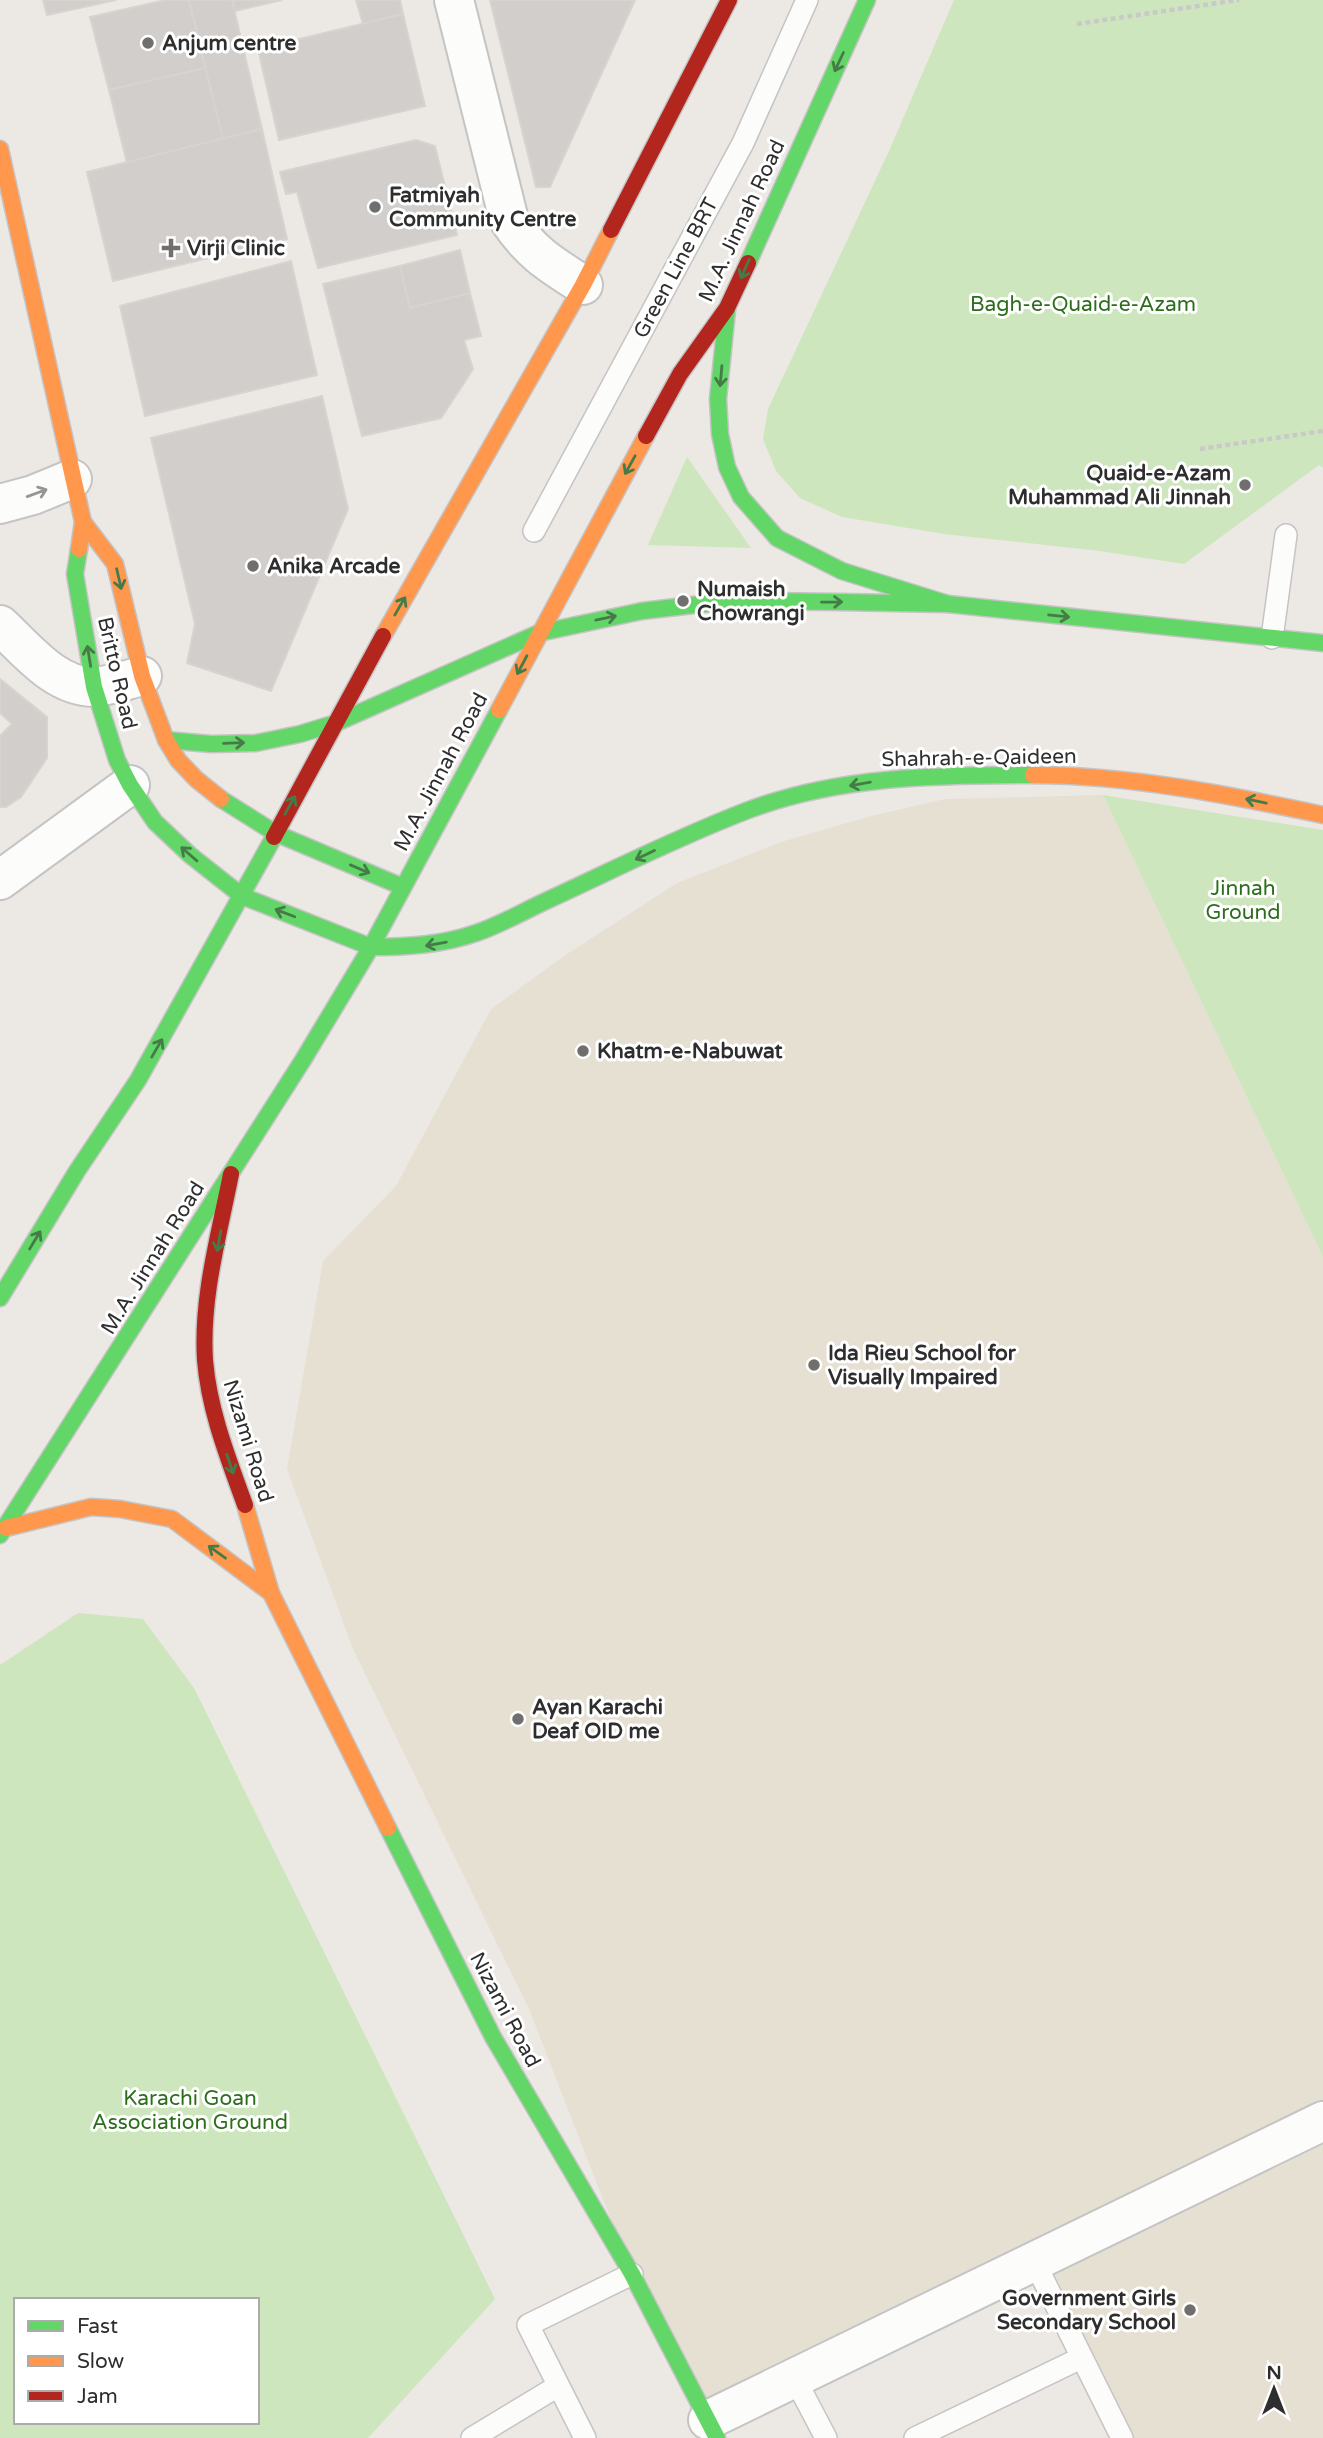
<svg xmlns="http://www.w3.org/2000/svg" width="1323" height="2438" font-family="'Varela Round',sans-serif">
	<style>
		.education { fill: #e6e0d3 }
		.green { fill: #cee6be; fill-rule: evenodd }
		.building { fill: #d1cecb; stroke: #d7d4d0; stroke-width: 2 }
		.lines { fill: none; stroke-linecap: round; stroke-linejoin: round }
		.lane-casing { stroke: #c5c4c5; stroke-width: 24 }
		.street-casing { stroke: #c5c4c5; stroke-width: 42 }
		.fast-casing { stroke: #c5c4c5; stroke-width: 19 }
		.slow-casing { stroke: #c5c4c5; stroke-width: 19 }
		.jam-casing { stroke: #c5c4c5; stroke-width: 19 }
		.path { stroke: #c9c9c8; stroke-width: 4.5; stroke-dasharray: 5 3.5; stroke-linecap: butt }
		.lane { stroke: #fcfcfb; stroke-width: 21 }
		.street { stroke: #fcfcfb; stroke-width: 38 }
		.fast { stroke: #63d668; stroke-width: 16 }
		.slow { stroke: #ff974d; stroke-width: 16 }
		.jam { stroke: #b3261e; stroke-width: 16 }
		.oneway { stroke: #467a48 }
		.oneway2 { stroke: #959594 }
		.poi-dot { fill: #706f6e; stroke: #fff; stroke-width: 2.5 }
		.labels { text-anchor: middle; dominant-baseline: central; stroke-width: 6; stroke-linejoin: round; paint-order: stroke }
		.poi-label { font-size: 21px; font-weight: bold; fill: #2e2e2e; stroke: #fff; text-anchor: start }
		.street-label { font-size: 21px; fill: #2e2e2e; stroke: #fff }
		.park-label { font-size: 21px; fill: #2c6e1b; stroke: #fff }
	</style>
	<rect width="100%" height="100%" fill="#ece8e4"/>
	<polygon class="education" points="1103,795 1323,1257 1323,2438 1122,2438 1034,2261 708,2420 632,2274 529,2009 353,1649 287,1469 323,1261 396,1186 491,1009 564,956 677,883 781,842 871,816 945,799"/>
	<g class="green">
		<polygon points="954,0 1323,0 1323,468 1319,465 1184,564 1100,551 944,534 842,517 800,498 776,471 763,439 768,409 889,151"/>
		<polygon points="687,457 751,548 648,545"/>
		<polygon points="1103,795 1323,830 1323,1257"/>
		<path d="M 78,1613 L 143,1619 L 194,1688 L 495,2299 L 368,2438 L 0,2438 L 0,1665 ZM 16,2300 L 257,2300 L 257,2422 L 16,2422 Z"/>
	</g>
	<g class="building">
		<polygon points="43,0 116,0 47,15"/>
		<polygon points="166,0 189,0 205,68 109,90 90,17"/>
		<polygon points="189,0 232,0 262,129 223,139"/>
		<polygon points="233,0 282,0 235,11"/>
		<polygon points="356,0 400,0 403,14 363,24"/>
		<polygon points="490,0 635,0 550,187 536,187"/>
		<polygon points="403,14 425,106 279,140 258,49"/>
		<polygon points="205,68 223,139 127,163 109,90"/>
		<polygon points="262,129 287,239 113,281 87,172"/>
		<polygon points="416,140 435,146 457,235 318,268 297,192 286,194 280,172"/>
		<polygon points="460,250 470,293 410,308 400,266"/>
		<polygon points="291,261 317,375 145,416 120,306"/>
		<polygon points="400,266 410,308 470,293 481,336 464,340 473,369 441,418 362,436 323,284"/>
		<polygon points="322,396 348,509 271,691 187,663 195,624 151,438"/>
		<polygon points="0,679 47,717 47,758 21,797 6,807 0,807 0,736 12,724 0,713"/>
	</g>
	<g class="lines">
		<g class="lane-casing">
			<g id="lane">
				<polyline points="534,531 743,143 807,0"/>
				<polyline points="1272,638 1286,535"/>
				<polyline points="1034,2261 1122,2438"/>
				<polyline points="794,2377 826,2438"/>
				<polyline points="472,2438 558,2386"/>
				<polyline points="585,2438 528,2325 632,2274"/>
				<polyline points="915,2438 1081,2358"/>
			</g>
		</g>
		<g class="street-casing">
			<g id="street">
				<path d="M 454,0 L 509,220 C 531,253 550,264 583,285"/>
				<polyline points="0,504 33,495 72,479"/>
				<path d="M 0,625 C 26,649 55,687 94,687 C 109,686 126,680 142,676"/>
				<polyline points="0,880 130,785"/>
				<polyline points="708,2420 1323,2121"/>
			</g>
		</g>
		<g class="fast-casing">
			<g id="fast">
				<polyline points="748,263 867,0"/>
				<polyline points="727,310 718,399 720,434 727,467 741,497 777,538 842,571 948,604"/>
				<polyline points="79,549 75,574 94,687 117,760 130,785 155,822 190,855 242,896 371,947"/>
				<polyline points="539,633 642,611 702,604 752,601 839,602 948,604 1323,643"/>
				<polyline points="166,740 211,744 256,743 300,734 336,723 539,633"/>
				<polyline points="221,799 275,833 403,887"/>
				<path d="M 371,947 C 406,947 442,945 476,933 C 500,925 524,911 548,900 C 613,870 678,837 746,811 C 837,776 937,775 1033,775"/>
				<polyline points="0,1298 77,1171 138,1080 274,837"/>
				<polyline points="0,1535 303,1060 371,947 499,710"/>
				<polyline points="388,1828 493,2037 632,2274 717,2438"/>
			</g>
		</g>
		<g class="slow-casing">
			<g id="slow">
				<polyline points="0,149 83,522 79,549"/>
				<polyline points="83,522 115,564 142,676 166,740 178,760 196,779 221,799"/>
				<polyline points="383,636 583,285 611,230"/>
				<polyline points="499,710 646,436"/>
				<path d="M 1033,775 C 1129,775 1230,795 1323,815"/>
				<polyline points="245,1505 271,1593 388,1828"/>
				<polyline points="6,1528 91,1507 120,1509 172,1519 271,1593"/>
			</g>
		</g>
		<g class="jam-casing">
			<g id="jam">
				<polyline points="611,230 729,0"/>
				<polyline points="646,436 680,374 727,308 748,263"/>
				<polyline points="274,837 383,636"/>
				<path d="M 231,1174 C 219,1235 201,1298 205,1360 C 209,1410 228,1458 245,1505"/>
			</g>
		</g>
		<g class="path">
			<polyline points="1077,24 1239,0"/>
			<polyline points="1200,449 1323,431"/>
		</g>
		<use href="#lane" class="lane"/>
		<use href="#street" class="street"/>
		<use href="#fast" class="fast"/>
		<use href="#slow" class="slow"/>
		<use href="#jam" class="jam"/>
	</g>
	<defs><path id="oneway-shaft" d="M-6 0H5M1.5-3L5.5 0L1.5 3" fill="none" stroke-width="1.6" stroke-linecap="round" stroke-linejoin="round" transform="scale(1.75)"/></defs>
	<g class="oneway">
		<use href="#oneway-shaft" transform="translate(839 62) rotate(115)"/>
		<use href="#oneway-shaft" transform="translate(745 269) rotate(114)"/>
		<use href="#oneway-shaft" transform="translate(721 376) rotate(95)"/>
		<use href="#oneway-shaft" transform="translate(630 465) rotate(119)"/>
		<use href="#oneway-shaft" transform="translate(119 579) rotate(77)"/>
		<use href="#oneway-shaft" transform="translate(832 602) rotate(-1)"/>
		<use href="#oneway-shaft" transform="translate(400 606) rotate(-60)"/>
		<use href="#oneway-shaft" transform="translate(1059 616) rotate(6)"/>
		<use href="#oneway-shaft" transform="translate(606 618) rotate(-12)"/>
		<use href="#oneway-shaft" transform="translate(89 656) rotate(-99)"/>
		<use href="#oneway-shaft" transform="translate(522 665) rotate(118)"/>
		<use href="#oneway-shaft" transform="translate(234 743) rotate(-2)"/>
		<use href="#oneway-shaft" transform="translate(860 784) rotate(170)"/>
		<use href="#oneway-shaft" transform="translate(1256 801) rotate(-168)"/>
		<use href="#oneway-shaft" transform="translate(290 805) rotate(-61)"/>
		<use href="#oneway-shaft" transform="translate(189 854) rotate(-139)"/>
		<use href="#oneway-shaft" transform="translate(645 855) rotate(155)"/>
		<use href="#oneway-shaft" transform="translate(360 869) rotate(23)"/>
		<use href="#oneway-shaft" transform="translate(285 913) rotate(-159)"/>
		<use href="#oneway-shaft" transform="translate(436 944) rotate(170)"/>
		<use href="#oneway-shaft" transform="translate(157 1048) rotate(-60)"/>
		<use href="#oneway-shaft" transform="translate(35 1240) rotate(-59)"/>
		<use href="#oneway-shaft" transform="translate(219 1241) rotate(100)"/>
		<use href="#oneway-shaft" transform="translate(230 1464) rotate(71)"/>
		<use href="#oneway-shaft" transform="translate(217 1552) rotate(-144)"/>
	</g>
	<use class="oneway2" href="#oneway-shaft" transform="translate(37 493) rotate(-20)"/>
	<g class="poi-dot">
		<circle cx="148" cy="43" r="7"/>
		<circle cx="375" cy="207" r="7"/>
		<path d="M167.5 237.5h7v7h7v7h-7v7h-7v-7h-7v-7h7z"/>
		<circle cx="1245" cy="485" r="7"/>
		<circle cx="253" cy="566" r="7"/>
		<circle cx="683" cy="601" r="7"/>
		<circle cx="583" cy="1051" r="7"/>
		<circle cx="814" cy="1365" r="7"/>
		<circle cx="518" cy="1719" r="7"/>
		<circle cx="1190" cy="2310" r="7"/>
	</g>
	<g class="labels">
		<g class="poi-label">
			<text x="162" y="43">Anjum centre</text>
			<text x="389" y="195">Fatmiyah<tspan x="389" dy="24">Community Centre</tspan></text>
			<text x="187" y="248">Virji Clinic</text>
			<text x="1231" y="473" text-anchor="end">Quaid-e-Azam<tspan x="1231" dy="24">Muhammad Ali Jinnah</tspan></text>
			<text x="267" y="566">Anika Arcade</text>
			<text x="697" y="589">Numaish<tspan x="697" dy="24">Chowrangi</tspan></text>
			<text x="597" y="1051">Khatm-e-Nabuwat</text>
			<text x="828" y="1353">Ida Rieu School for<tspan x="828" dy="24">Visually Impaired</tspan></text>
			<text x="532" y="1707">Ayan Karachi<tspan x="532" dy="24">Deaf OID me</tspan></text>
			<text x="1176" y="2298" text-anchor="end">Government Girls<tspan x="1176" dy="24">Secondary School</tspan></text>
		</g>
		<g class="street-label">
			<text transform="translate(742 221) rotate(-65)">M.A. Jinnah Road</text>
			<text transform="translate(676 268) rotate(-62)">Green Line BRT</text>
			<text transform="translate(117 673) rotate(77)">Britto Road</text>
			<text transform="translate(979 758) rotate(-1)">Shahrah-e-Qaideen</text>
			<text transform="translate(441 772) rotate(-62)">M.A. Jinnah Road</text>
			<text transform="translate(153 1258) rotate(-58)">M.A. Jinnah Road</text>
			<text transform="translate(248 1441) rotate(73)">Nizami Road</text>
			<text transform="translate(505 2010) rotate(62)">Nizami Road</text>
		</g>
		<g class="park-label">
			<text x="1083" y="304">Bagh-e-Quaid-e-Azam</text>
			<text x="1243" y="888">Jinnah<tspan x="1243" dy="24">Ground</tspan></text>
			<text x="190" y="2098">Karachi Goan<tspan x="190" dy="24">Association Ground</tspan></text>
		</g>
	</g>
	<rect x="14" y="2298" width="245" height="126" fill="#ffffff" stroke="#ababab" stroke-width="2"/>
	<rect x="28" y="2321" width="35" height="10" fill="#63d668" stroke="#ababab" stroke-width="2"/>
	<text x="77" y="2333" font-size="21" fill="#2e2e2e">Fast</text>
	<rect x="28" y="2356" width="35" height="10" fill="#ff974d" stroke="#ababab" stroke-width="2"/>
	<text x="77" y="2368" font-size="21" fill="#2e2e2e">Slow</text>
	<rect x="28" y="2391" width="35" height="10" fill="#b3261e" stroke="#ababab" stroke-width="2"/>
	<text x="77" y="2403" font-size="21" fill="#2e2e2e">Jam</text>
	<g transform="translate(1274 2389)" stroke="#ffffff" stroke-width="5" paint-order="stroke">
	<path d="M0-5L12 26L0 18L-12 26Z" fill="#2e2e2e"/>
	<text y="-10" font-size="19" font-weight="bold" text-anchor="middle" fill="#2e2e2e">N</text>
	</g>
</svg>
